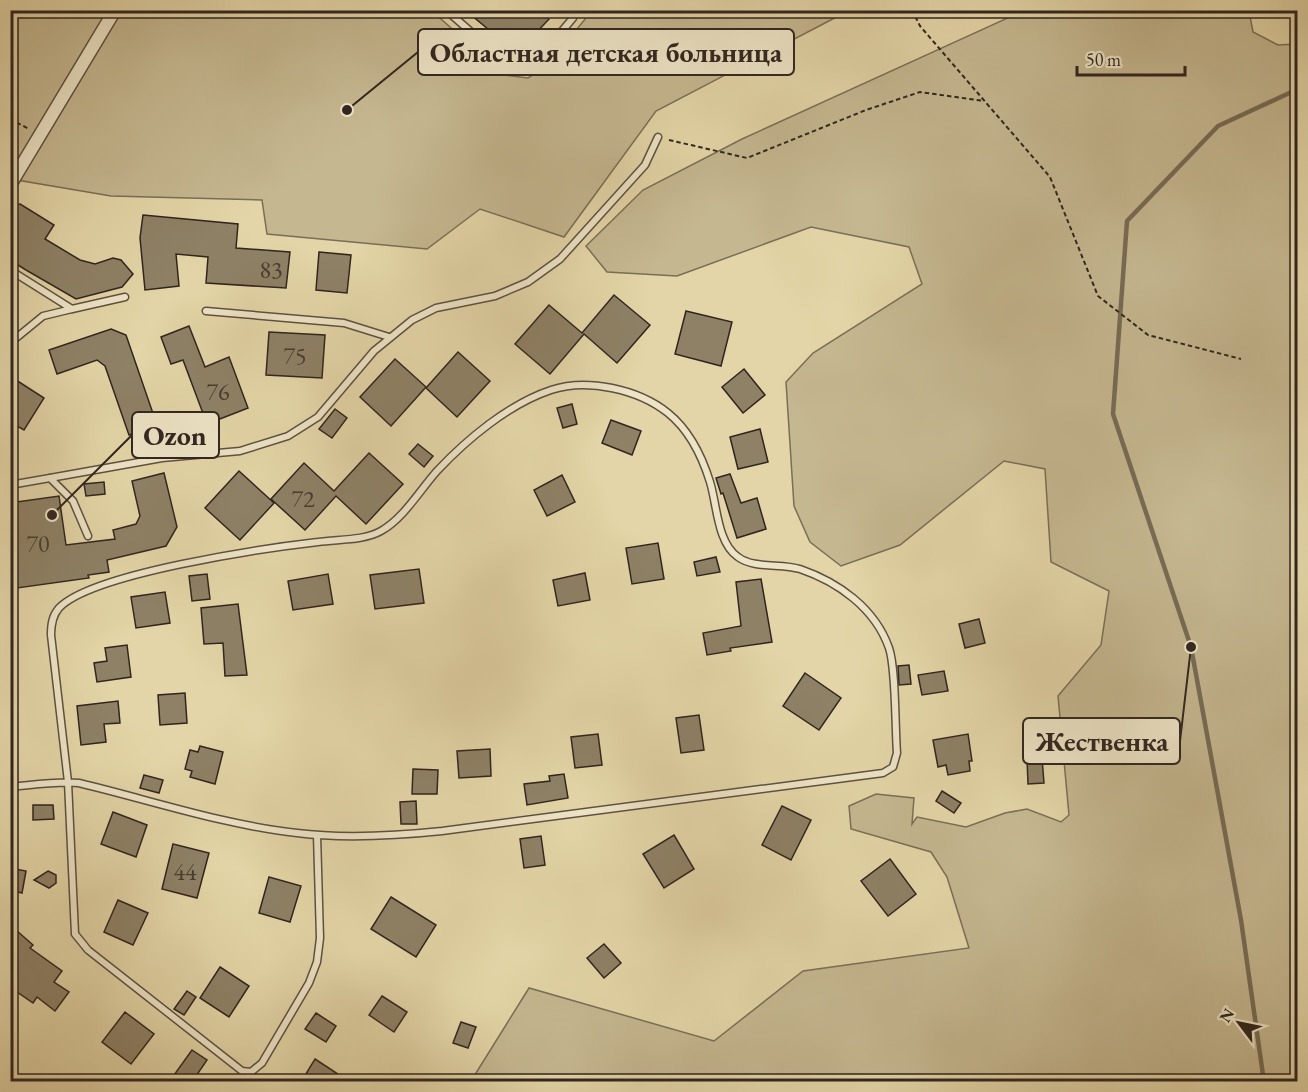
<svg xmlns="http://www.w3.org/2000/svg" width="1308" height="1092" font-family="'EB Garamond',serif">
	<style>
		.green { fill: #c5b790; stroke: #7b6e58; stroke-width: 1.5 }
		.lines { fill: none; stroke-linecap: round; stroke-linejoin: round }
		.stream { stroke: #776b55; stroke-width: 4.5 }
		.building { fill: #8e8166; stroke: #312520; stroke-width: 1.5 }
		.service-casing { stroke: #5e5142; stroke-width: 9 }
		.minor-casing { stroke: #5e5142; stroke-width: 15 }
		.path { stroke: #312520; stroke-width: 2; stroke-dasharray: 4.5 3; stroke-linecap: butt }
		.service { stroke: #ede4c6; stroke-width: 6 }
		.minor { stroke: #ede4c6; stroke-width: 12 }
		.labels { text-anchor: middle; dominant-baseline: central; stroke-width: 4.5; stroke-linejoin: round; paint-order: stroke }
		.number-label { font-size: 24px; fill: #483c32 }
		.leader { fill: none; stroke: #312520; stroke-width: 2 }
		.callout-dot { fill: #312520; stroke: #ede4c6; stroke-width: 2 }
		.callout { fill: #ede4c6; stroke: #312520; stroke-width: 2 }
		.callout-label { font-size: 28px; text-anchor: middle; font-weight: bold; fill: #312520 }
	</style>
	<rect width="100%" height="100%" fill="#e3d5a7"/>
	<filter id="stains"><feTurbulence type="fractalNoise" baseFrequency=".00333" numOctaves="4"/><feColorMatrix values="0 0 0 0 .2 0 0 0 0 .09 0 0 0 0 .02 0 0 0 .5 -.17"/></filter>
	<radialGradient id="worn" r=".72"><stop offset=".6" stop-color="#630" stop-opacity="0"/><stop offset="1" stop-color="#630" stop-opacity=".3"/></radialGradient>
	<g class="green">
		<polygon points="10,11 432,11 504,75 528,78 546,67 586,18 586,11 848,11 656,111 564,237 480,209 427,249 267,234 262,200 111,196 11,179"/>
		<polygon points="1023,11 1249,11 1253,32 1278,45 1297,44 1297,1081 471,1081 529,988 714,1041 803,971 969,948 947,877 931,852 851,829 849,806 876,794 914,798 912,824 917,817 966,827 1005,813 1027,809 1061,822 1069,815 1058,696 1101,645 1109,591 1051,562 1045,469 1004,461 900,545 841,566 810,542 794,506 786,382 813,353 922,284 909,247 811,227 677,276 607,272 586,246 643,190 742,139"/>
	</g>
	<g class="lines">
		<polyline class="stream" points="1264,1082 1241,920 1191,647 1113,414 1127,221 1218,126 1298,89"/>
	</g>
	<g class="building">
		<polygon points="465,10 539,10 549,19 517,53"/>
		<polygon points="20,204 54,225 45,239 80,260 95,264 113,258 121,260 133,274 122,287 76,299 26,270 10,260 10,212 14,205"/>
		<polygon points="143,215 238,224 236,248 290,252 286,288 206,283 208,257 176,254 179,286 145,290 140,238"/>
		<polygon points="319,252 351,255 347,293 316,290"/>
		<polygon points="614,295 650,325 617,363 584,334 550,374 515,344 549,305 582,333"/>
		<polygon points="686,311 732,322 721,366 675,354"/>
		<polygon points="189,326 205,367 229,357 248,408 207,424 183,360 171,364 161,337"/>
		<polygon points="111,329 126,335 157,425 129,435 105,366 97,360 57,374 49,350"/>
		<polygon points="269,332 325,335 322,378 266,375"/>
		<polygon points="458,352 490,381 457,417 426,388"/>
		<polygon points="395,359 426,387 391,426 360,397"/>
		<polygon points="744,369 765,395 743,413 722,387"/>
		<polygon points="16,380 44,398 24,430 10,422 10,389"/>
		<polygon points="572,404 577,424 563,428 557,408"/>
		<polygon points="335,409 347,418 332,438 319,429"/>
		<polygon points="611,420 641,431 632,455 602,443"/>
		<polygon points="760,429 768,462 738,469 730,437"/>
		<polygon points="418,444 433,456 424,467 409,454"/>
		<polygon points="369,453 403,484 366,524 336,496 305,530 271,499 304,463 334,491"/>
		<polygon points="239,471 274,503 240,540 205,508"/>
		<polygon points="164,473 177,527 166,546 107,560 109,572 88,575 89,578 10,589 10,503 59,496 66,545 115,539 113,530 136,524 140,516 132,481"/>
		<polygon points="730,474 741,503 757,498 766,529 737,538 723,493 721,494 716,478"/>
		<polygon points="562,475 575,502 547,516 534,490"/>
		<polygon points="104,482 105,494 86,496 84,484"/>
		<polygon points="658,543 664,579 632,584 626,548"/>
		<polygon points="716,557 720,572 697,576 694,562"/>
		<polygon points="419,569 424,603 375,609 370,575"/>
		<polygon points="585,573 590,600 558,606 553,580"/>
		<polygon points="207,574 210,599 192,601 189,576"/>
		<polygon points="328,574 333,604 293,610 288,581"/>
		<polygon points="761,579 772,642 730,648 731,651 707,655 703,633 741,626 736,582"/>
		<polygon points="165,592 170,623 136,628 131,597"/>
		<polygon points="238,604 247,675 225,676 223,643 204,644 201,608"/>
		<polygon points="979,619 985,643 965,648 959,624"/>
		<polygon points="127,645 131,677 97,682 94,663 107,661 105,648"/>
		<polygon points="909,665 911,684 899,685 898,666"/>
		<polygon points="944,671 948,691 922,695 918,675"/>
		<polygon points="805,673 841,698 819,730 783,706"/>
		<polygon points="185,693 187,723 160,725 158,695"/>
		<polygon points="118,701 120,723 104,724 106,742 81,745 77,706"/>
		<polygon points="699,715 704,750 681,753 676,718"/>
		<polygon points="598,734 602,765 575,768 571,737"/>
		<polygon points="968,734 972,761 969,761 970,771 948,775 946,765 938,767 933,740"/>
		<polygon points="200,746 223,752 215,784 190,777 192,771 185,769 190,750 198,752"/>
		<polygon points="490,749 491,776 459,778 457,751"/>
		<polygon points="1042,758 1044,783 1028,784 1027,759"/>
		<polygon points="413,769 438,770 437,794 412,794"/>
		<polygon points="564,774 568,798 527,805 524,784 550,781 549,776"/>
		<polygon points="144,775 163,780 159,793 140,788"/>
		<polygon points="942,791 961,803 954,813 936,801"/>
		<polygon points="416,801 417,824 401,824 400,802"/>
		<polygon points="33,805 53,805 54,819 33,820"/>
		<polygon points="782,806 811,820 791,860 762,845"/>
		<polygon points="113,812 147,825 136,857 101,844"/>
		<polygon points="674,835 694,869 664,888 643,854"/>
		<polygon points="541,836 545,865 524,868 520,839"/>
		<polygon points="173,844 209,853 197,898 162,889"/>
		<polygon points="890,859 916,894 888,916 861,881"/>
		<polygon points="10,868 26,871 22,893 10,890"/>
		<polygon points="48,871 56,875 56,883 49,888 34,880"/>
		<polygon points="269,877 301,886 290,922 259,913"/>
		<polygon points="391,897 436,925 416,957 371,929"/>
		<polygon points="118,900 148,913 133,945 104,932"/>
		<polygon points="16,930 33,945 30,948 62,971 54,982 69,992 55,1011 37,997 33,1003 10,987 10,937"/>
		<polygon points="604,944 621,963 604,978 587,958"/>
		<polygon points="220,967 249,986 229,1017 200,998"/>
		<polygon points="187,991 196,997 184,1015 174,1009"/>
		<polygon points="382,996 407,1012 394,1032 369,1015"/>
		<polygon points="125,1012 154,1034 131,1064 102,1042"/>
		<polygon points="316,1013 336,1026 326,1042 305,1029"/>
		<polygon points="461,1022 476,1027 468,1048 453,1043"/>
		<polygon points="192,1050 207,1060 192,1082 169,1082"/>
		<polygon points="315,1059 350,1082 301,1082"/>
	</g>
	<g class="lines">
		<g class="service-casing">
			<g id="service">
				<polyline points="446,10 510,66 533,65 573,18 573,10"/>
				<polyline points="10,270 72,309 43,316 10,343"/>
				<polyline points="72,309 125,297"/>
				<polyline points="206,311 344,323 389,337"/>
				<polyline points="50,478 162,458 240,451 288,436 318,417 374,351 412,320 436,308 495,296 528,282 560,259 645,165 658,137"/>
				<polyline points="10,485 50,478 73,501 88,536"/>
				<polyline points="10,600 13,600"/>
				<path d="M 10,787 C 33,785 56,781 79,783 C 150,800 224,825 297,833 C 345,839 394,836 442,831 L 883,773 L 893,767 L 897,753 C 895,728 896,668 889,648 C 875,608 838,582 800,569 C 781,563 754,569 738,557 C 717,543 717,504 710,482 C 702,456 689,430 668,413 C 638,389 587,378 551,390 C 509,404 467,439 437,471 C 420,490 404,518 381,531 C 363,541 338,539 318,542 C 266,548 92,573 59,608 C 52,616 51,625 51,635 L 68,782 L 75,934 L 88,950 L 242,1071 L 251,1072 L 262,1063 L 309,983 L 317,962 L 320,938 L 317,835"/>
			</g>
		</g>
		<g class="minor-casing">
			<polyline id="minor" points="10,185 115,10"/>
		</g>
		<g class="path">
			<polyline points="912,10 920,26 1050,177 1098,296 1148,335 1241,359"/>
			<polyline points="10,119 29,129"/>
			<polyline points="669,140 747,158 866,110 920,92 984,101"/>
		</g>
		<use href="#service" class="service"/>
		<use href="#minor" class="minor"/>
	</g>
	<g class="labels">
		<g class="number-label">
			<text x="271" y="269">83</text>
			<text x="295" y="355">75</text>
			<text x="218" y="391">76</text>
			<text x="303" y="498">72</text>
			<text x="38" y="543">70</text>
			<text x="185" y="871">44</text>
		</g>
	</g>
	<path class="leader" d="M347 110L418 52M52 515L132 435M1191 647L1180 741"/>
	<g class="callout-dot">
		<circle cx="347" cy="110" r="6"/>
		<circle cx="52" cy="515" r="6"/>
		<circle cx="1191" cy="647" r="6"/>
	</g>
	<g class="callout">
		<rect x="418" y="29" width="376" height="46" rx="6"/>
		<rect x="132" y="412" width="87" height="46" rx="6"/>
		<rect x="1023" y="718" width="157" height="46" rx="6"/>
	</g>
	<g class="callout-label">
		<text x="606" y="62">Областная детская больница</text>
		<text x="175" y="445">Ozon</text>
		<text x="1102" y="751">Жественка</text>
	</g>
	<rect width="1308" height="1092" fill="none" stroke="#e3d5a7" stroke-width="36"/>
	<rect x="12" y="12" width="1284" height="1068" fill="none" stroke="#312520" stroke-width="3"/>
	<rect x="18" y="18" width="1272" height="1056" fill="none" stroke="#312520" stroke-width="1.5"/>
	<g transform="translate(1239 1023) rotate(302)" stroke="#ede4c6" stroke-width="4.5" paint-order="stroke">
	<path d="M0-4.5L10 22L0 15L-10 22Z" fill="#312520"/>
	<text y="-9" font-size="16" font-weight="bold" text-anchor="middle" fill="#312520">N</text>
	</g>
	<path d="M1077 66v9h108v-9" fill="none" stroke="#312520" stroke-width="3"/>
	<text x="1086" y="66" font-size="18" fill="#312520" stroke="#ede4c6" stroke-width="4.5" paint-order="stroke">50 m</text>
	<rect width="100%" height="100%" filter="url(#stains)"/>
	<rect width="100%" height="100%" fill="url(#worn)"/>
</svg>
